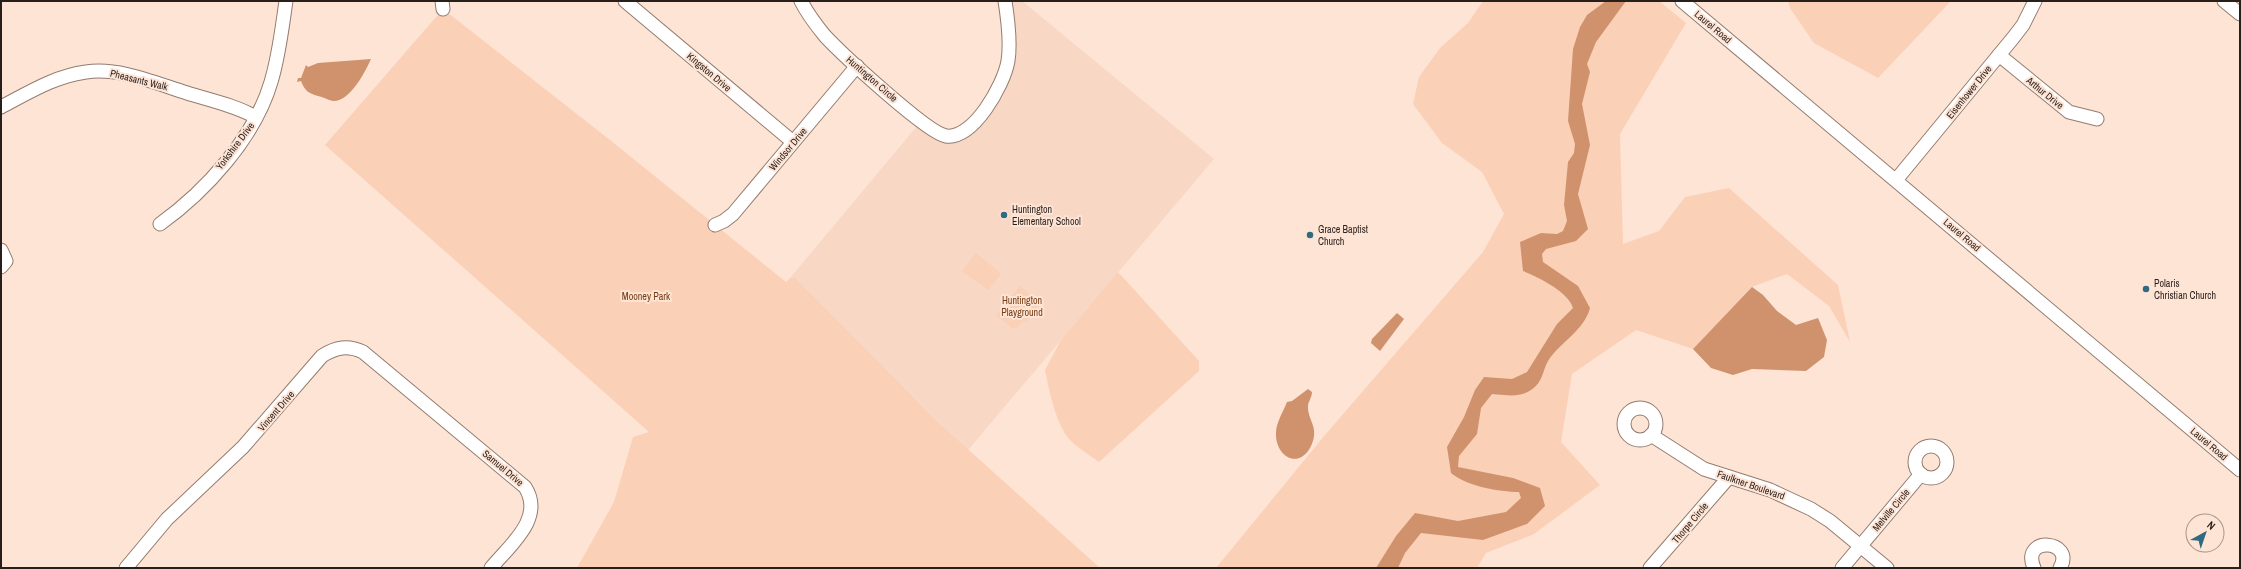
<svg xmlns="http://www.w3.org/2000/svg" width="2241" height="569" font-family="'Archivo Narrow',sans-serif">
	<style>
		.built { fill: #f8d7c4 }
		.green { fill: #fad0b7 }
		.water { fill: #cf926d }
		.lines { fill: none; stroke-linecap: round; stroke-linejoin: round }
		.minor-casing { stroke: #937c6f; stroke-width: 15 }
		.minor { stroke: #fff; stroke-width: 13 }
		.poi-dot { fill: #2f6982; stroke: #fee4d5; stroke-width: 1.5 }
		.labels { text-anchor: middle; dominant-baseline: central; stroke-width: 4; stroke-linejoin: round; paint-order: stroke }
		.street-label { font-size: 10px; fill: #291f1a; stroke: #fee4d5 }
		.poi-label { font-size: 10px; fill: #291f1a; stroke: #fee4d5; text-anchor: start }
		.park-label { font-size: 10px; fill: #783d14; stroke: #fee4d5 }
	</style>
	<rect width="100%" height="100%" fill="#fee4d5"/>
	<polygon class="built" points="1011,1 1022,1 1214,159 968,450 941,425 795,279 790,278 918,125 939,142 947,143 960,142 973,134 1003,97 1014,65 1015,38"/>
	<g class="green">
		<polygon points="1483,1 1659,1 1686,23 1620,134 1623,244 1659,231 1685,197 1729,188 1838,285 1850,342 1829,306 1787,274 1752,287 1693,349 1636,330 1572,374 1561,442 1600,485 1534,534 1486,553 1477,568 1216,568 1325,435 1483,252 1504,214 1482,172 1442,143 1413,104 1419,77 1440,48 1468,23"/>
		<polygon points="1788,1 1951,1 1878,78 1814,43 1790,8"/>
		<polygon points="443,9 610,140 786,282 790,278 795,278 941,425 1100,568 577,568 614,502 633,437 649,432 325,145"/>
		<polygon points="976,253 1001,274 988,290 962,271"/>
		<path d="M 1118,272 L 1199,361 L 1199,371 L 1099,462 C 1090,455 1079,449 1071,441 C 1056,426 1049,390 1045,370 L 1061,340 Z"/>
		<polygon points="1020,286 1041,303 1026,322 1024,320 1018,327 1013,329 996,315"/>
	</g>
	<g class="water">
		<path d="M 1606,1 L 1626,1 L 1596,42 L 1587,64 L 1590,72 L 1582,104 L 1590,145 L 1578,194 L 1588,229 L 1576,241 L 1546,249 L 1542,254 L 1543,262 L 1578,286 L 1590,308 C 1584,331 1560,342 1548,361 C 1542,372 1543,382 1531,390 C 1520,398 1506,395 1492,394 L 1481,408 L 1477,434 L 1459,456 L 1458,467 L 1513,478 L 1540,488 L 1545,506 L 1527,524 L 1483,540 L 1421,533 L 1405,553 L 1398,568 L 1376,568 L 1396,536 L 1415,513 L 1458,521 L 1506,512 L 1521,498 L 1519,492 C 1500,492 1466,486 1451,473 L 1447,447 L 1464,417 L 1475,390 L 1484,377 L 1512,379 L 1527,372 L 1557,324 L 1573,308 C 1569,292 1538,277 1523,271 L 1520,242 L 1541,233 L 1557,234 L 1563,231 L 1567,221 L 1564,205 L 1568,162 L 1574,153 L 1575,144 L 1568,121 L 1573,49 L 1580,27 L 1587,15 Z"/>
		<path d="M 371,59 C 365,72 350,102 333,101 C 328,100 323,97 318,96 C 308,93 305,91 301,81 L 297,82 L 298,78 L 301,78 L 306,65 L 308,67 L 318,63 Z"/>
		<polygon points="1752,287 1763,295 1777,311 1796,325 1818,318 1827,340 1824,357 1806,371 1752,369 1733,375 1711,368 1693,349"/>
		<polygon points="1397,313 1404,319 1380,351 1371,343 1372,339"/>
		<path d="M 1308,389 L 1312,392 C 1312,397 1308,402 1308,406 C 1307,420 1321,428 1310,448 C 1297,470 1275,455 1276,433 C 1276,423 1283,412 1287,402 L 1292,401 Z"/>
	</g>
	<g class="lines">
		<g class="minor-casing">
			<g id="minor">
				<polyline points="442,1 443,9"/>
				<polyline points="625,1 793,142"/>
				<path d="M 801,1 C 807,13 816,25 825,36 C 841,53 927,133 946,136 C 973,140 1004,85 1008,61 C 1011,42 1008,20 1005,1"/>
				<polyline points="1682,1 2240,470"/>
				<polyline points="2224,1 2240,14"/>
				<polyline points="1999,55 2069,112 2097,119"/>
				<path d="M 1,107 C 28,93 55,76 86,72 C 119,67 155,83 187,93 C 210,100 234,105 256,117"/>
				<polyline points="1896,180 2013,38 2023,25 2035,1"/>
				<path d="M 160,224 C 206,191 255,137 271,82 C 279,56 282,28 286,1"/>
				<polyline points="715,225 724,221 733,214 857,66"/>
				<polyline points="1,250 6,261 1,267"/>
				<circle cx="1640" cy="424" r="16"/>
				<polyline points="1651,435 1704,469 1770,490 1811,509 1830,521 1887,568"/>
				<circle cx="1931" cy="462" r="16"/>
				<path d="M 126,568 L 167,519 L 243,447 L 322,356 C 336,347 348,345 363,352 L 525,487 C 545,518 510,545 491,568"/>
				<polyline points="1650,568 1729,477"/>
				<polyline points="1842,568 1921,474"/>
				<path d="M 2034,568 C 2020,535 2076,540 2060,568"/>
			</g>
		</g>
		<use href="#minor" class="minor"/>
	</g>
	<g class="poi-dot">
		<circle cx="1004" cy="215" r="4"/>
		<circle cx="1310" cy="235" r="4"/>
		<circle cx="2146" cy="289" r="4"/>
	</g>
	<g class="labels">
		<g class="street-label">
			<text transform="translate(1713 27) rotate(40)">Laurel Road</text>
			<text transform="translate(709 72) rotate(40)">Kingston Drive</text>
			<text transform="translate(872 79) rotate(41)">Huntington Circle</text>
			<text transform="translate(139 80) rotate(14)">Pheasants Walk</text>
			<text transform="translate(1969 92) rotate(-51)">Eisenhower Drive</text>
			<text transform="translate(2045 93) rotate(39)">Arthur Drive</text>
			<text transform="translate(235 146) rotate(-53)">Yorkshire Drive</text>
			<text transform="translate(788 149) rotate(-50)">Windsor Drive</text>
			<text transform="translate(1962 235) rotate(40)">Laurel Road</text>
			<text transform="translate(276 411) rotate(-49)">Vincent Drive</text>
			<text transform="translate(2209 444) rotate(40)">Laurel Road</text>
			<text transform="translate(503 468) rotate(40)">Samuel Drive</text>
			<text transform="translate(1751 485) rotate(19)">Faulkner Boulevard</text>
			<text transform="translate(1891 510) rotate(-50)">Melville Circle</text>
			<text transform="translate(1690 523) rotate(-50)">Thorpe Circle</text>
		</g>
		<g class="poi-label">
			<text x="1012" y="209">Huntington<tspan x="1012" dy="12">Elementary School</tspan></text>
			<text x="1318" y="229">Grace Baptist<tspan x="1318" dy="12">Church</tspan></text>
			<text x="2154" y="283">Polaris<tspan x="2154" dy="12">Christian Church</tspan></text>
		</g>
		<g class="park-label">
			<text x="646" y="296">Mooney Park</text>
			<text x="1022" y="300">Huntington<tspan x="1022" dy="12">Playground</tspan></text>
		</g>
	</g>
	<rect width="2241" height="569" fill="none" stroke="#291f1a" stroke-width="4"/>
	<g transform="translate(2205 533) rotate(40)"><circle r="19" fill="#fee4d5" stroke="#a9958a"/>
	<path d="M0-3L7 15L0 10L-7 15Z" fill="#2f6982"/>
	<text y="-6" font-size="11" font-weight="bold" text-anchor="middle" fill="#291f1a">N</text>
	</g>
</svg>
